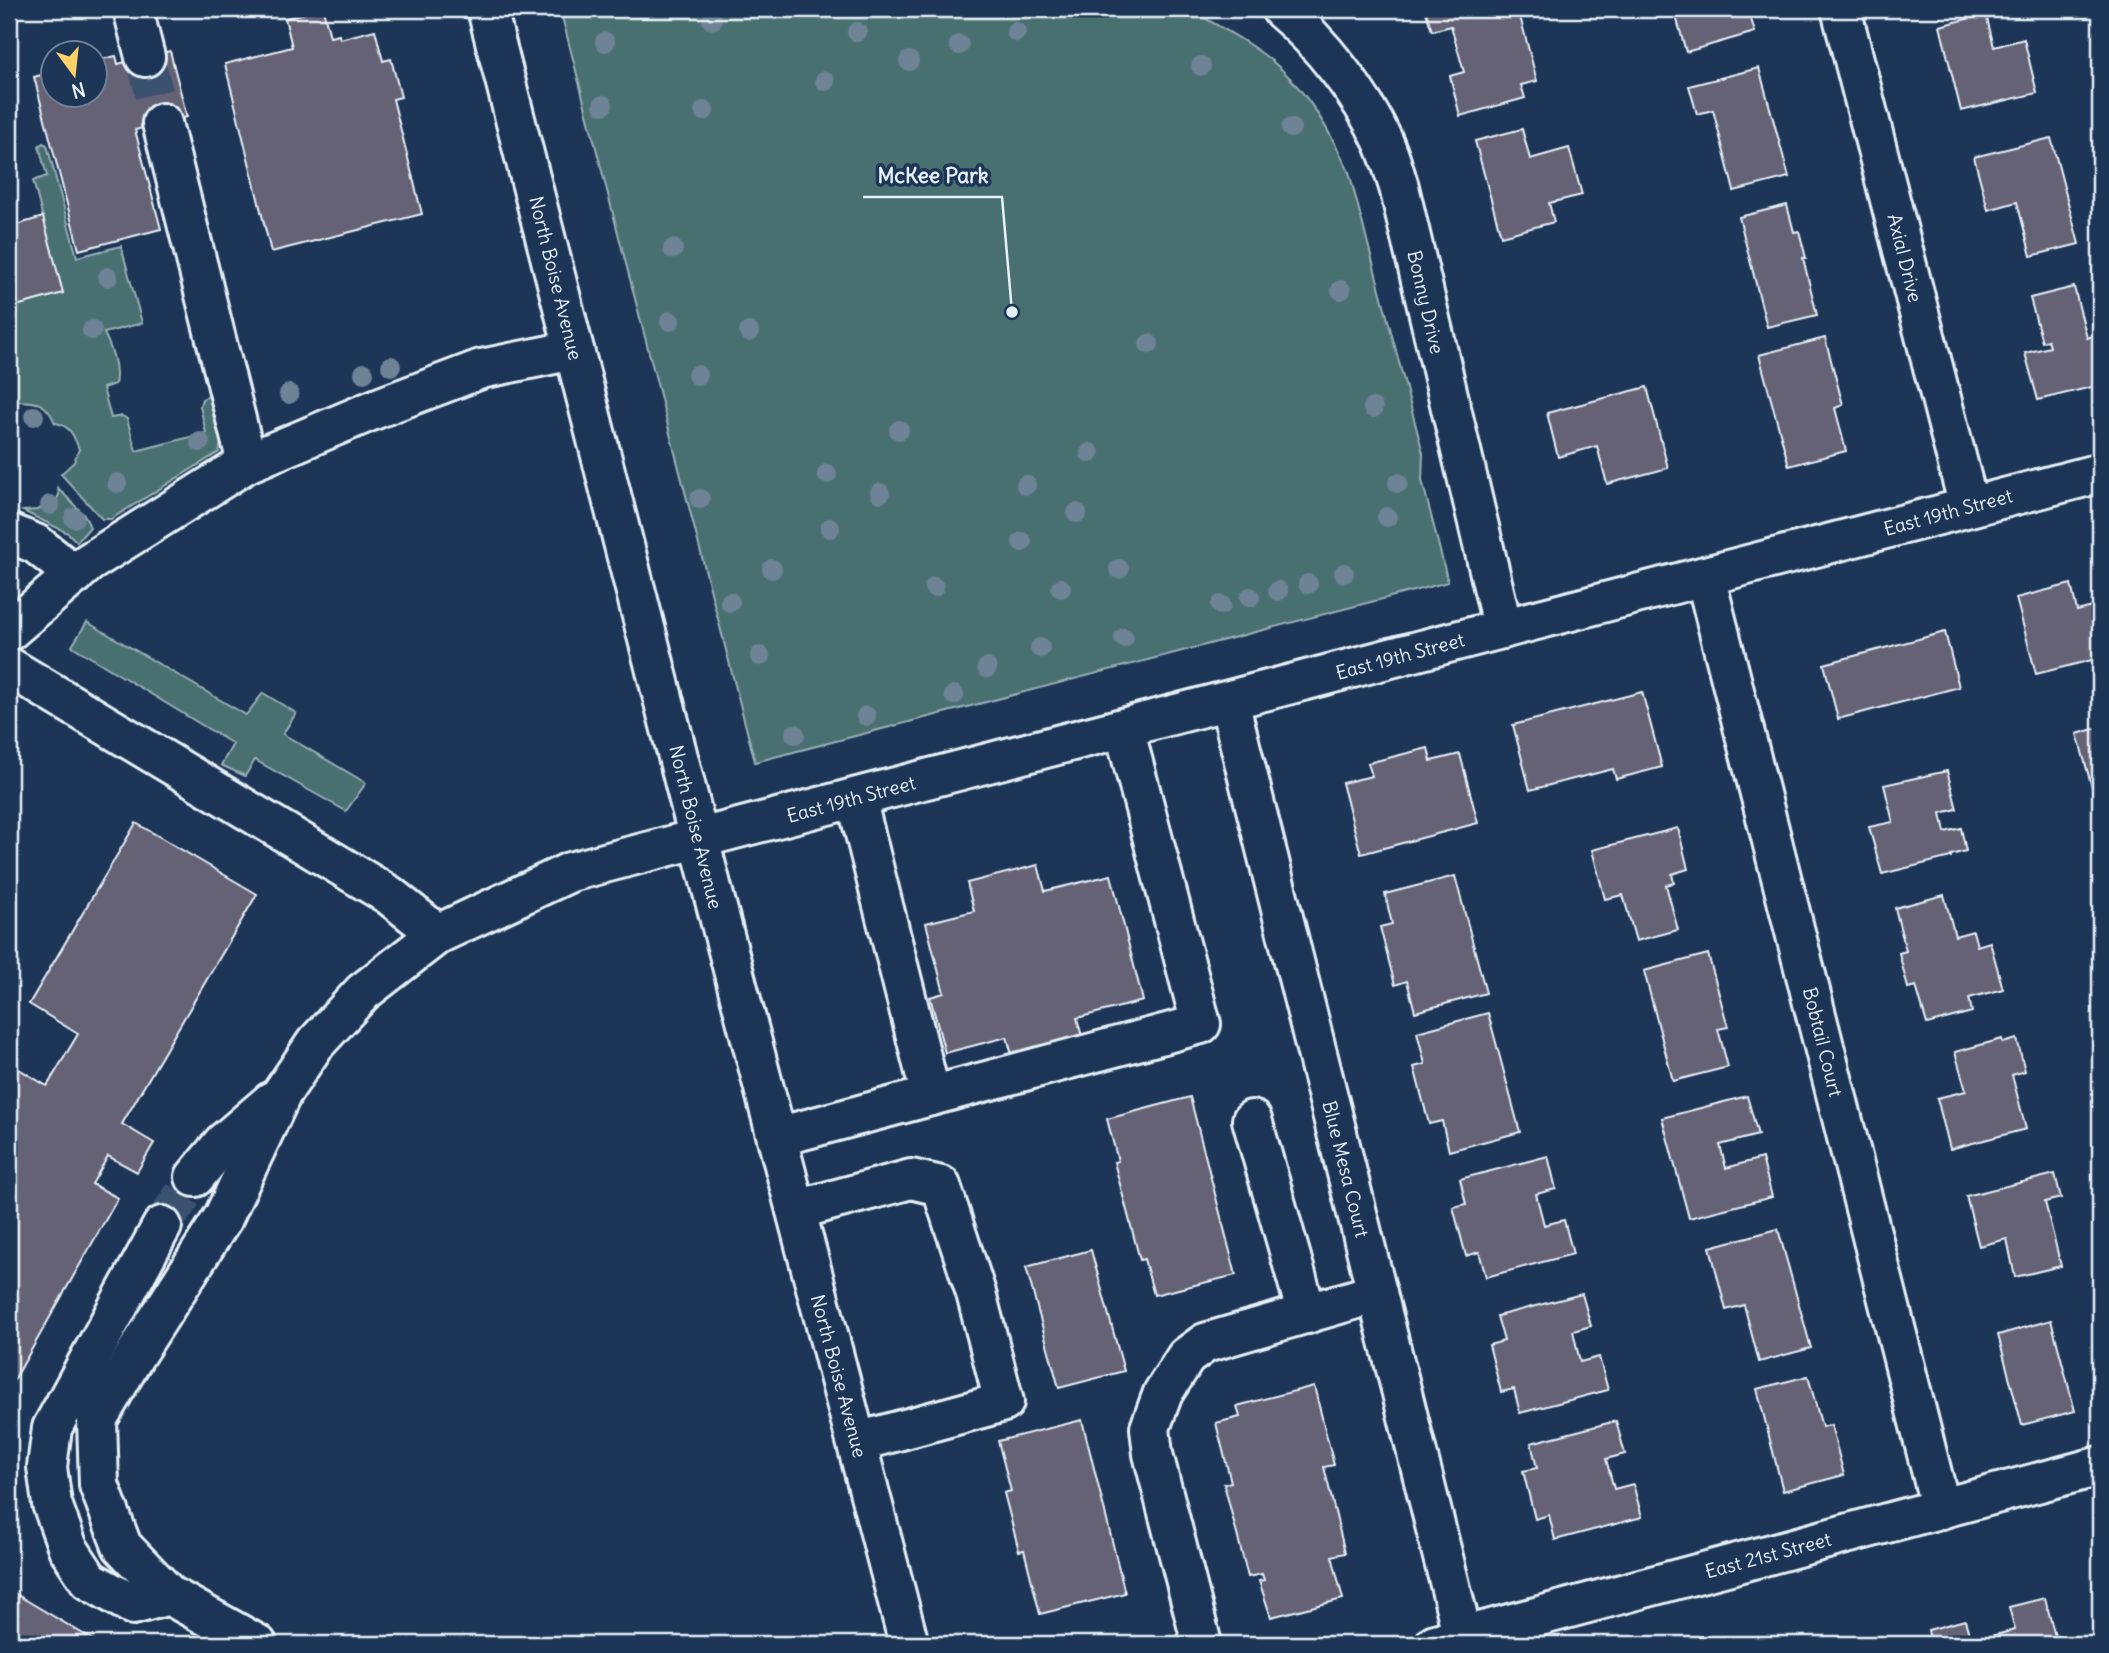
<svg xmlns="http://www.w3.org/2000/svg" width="2109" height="1653" font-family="Delius,sans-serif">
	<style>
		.green { fill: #4a6f71; stroke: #99b0b4; stroke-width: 2 }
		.building { fill: #666274; stroke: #e8f1f8; stroke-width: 2 }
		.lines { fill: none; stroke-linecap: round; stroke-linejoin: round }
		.minor-tunnel { stroke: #3b516f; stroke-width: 38; stroke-dasharray: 38 19; stroke-linecap: butt }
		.minor-casing { stroke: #e8f1f8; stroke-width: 44 }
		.minor { stroke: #1d3557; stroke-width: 38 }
		.tree { fill: #6e8496 }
		.labels { text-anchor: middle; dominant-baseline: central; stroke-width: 7; stroke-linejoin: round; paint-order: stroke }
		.street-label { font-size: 19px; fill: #e8f1f8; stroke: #1d3557 }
		.leader { fill: none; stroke: #e8f1f8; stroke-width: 2.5 }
		.callout-dot { fill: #e8f1f8; stroke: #1d3557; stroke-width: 2.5 }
		.callout-label { font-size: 21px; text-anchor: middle; font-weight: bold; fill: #e8f1f8; stroke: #1d3557; stroke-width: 7; stroke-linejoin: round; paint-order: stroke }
	</style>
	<rect width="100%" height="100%" fill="#1d3557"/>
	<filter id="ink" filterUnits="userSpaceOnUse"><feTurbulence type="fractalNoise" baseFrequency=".0143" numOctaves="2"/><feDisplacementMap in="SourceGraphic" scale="14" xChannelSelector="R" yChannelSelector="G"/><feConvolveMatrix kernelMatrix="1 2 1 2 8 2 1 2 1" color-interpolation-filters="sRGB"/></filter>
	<g filter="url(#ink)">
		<g class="green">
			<path d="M 560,9 L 1189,9 C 1219,27 1254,44 1280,68 C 1311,97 1331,134 1349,172 L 1423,453 L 1422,480 L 1448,582 L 755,762 Z"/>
			<path d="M 43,143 L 47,145 L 77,257 L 121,246 L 142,323 L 104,333 C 111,347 119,367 115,384 L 103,388 L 111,418 L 122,416 L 127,419 L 136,451 L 206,433 L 200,406 L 202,399 L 209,396 L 213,401 L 222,439 L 219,452 L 111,519 L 102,519 L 61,474 L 74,462 L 79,449 C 74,436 70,425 55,423 C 45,398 32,402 9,401 L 9,308 L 63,293 L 33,181 L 47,176 L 39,146 Z"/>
			<polygon points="58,488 85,516 90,527 77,542 68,533 23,511 37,510 55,502 59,495"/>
			<polygon points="87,622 246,715 263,693 296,713 283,734 366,783 346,811 255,760 245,776 221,765 233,744 72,646"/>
		</g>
		<g class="building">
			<polygon points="323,9 330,37 339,35 340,39 375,30 383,61 391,59 401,97 393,99 422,214 271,252 225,64 292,47 285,18"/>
			<polygon points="1425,9 1518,9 1537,81 1521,85 1525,98 1460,116 1450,76 1464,72 1451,26 1432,31"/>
			<polygon points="1674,9 1748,9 1755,32 1686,52"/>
			<polygon points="1986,14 1994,47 2024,39 2037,93 1961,111 1940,26"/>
			<polygon points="170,51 187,117 135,130 161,229 79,250 34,77 52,72 52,94 94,94 94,61 116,56 118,64"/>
			<polygon points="1759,68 1789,177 1734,191 1713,110 1697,114 1689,86"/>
			<polygon points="1522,129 1530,159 1569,148 1582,195 1549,203 1554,222 1501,236 1475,141"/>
			<polygon points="2051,138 2079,244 2031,256 2017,202 1988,210 1974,157"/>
			<polygon points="1787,205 1794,232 1799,231 1806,258 1803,258 1817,315 1767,327 1739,217"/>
			<polygon points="43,217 63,293 9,308 9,227"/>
			<polygon points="2074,287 2087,338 2097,335 2100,347 2100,385 2038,400 2025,353 2050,347 2048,340 2042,342 2030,298"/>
			<polygon points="1825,338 1843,405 1835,408 1846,451 1789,466 1759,355"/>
			<polygon points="1647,387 1668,468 1607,484 1597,446 1558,457 1547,413"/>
			<polygon points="2071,584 2077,611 2100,605 2100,658 2036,674 2016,598"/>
			<polygon points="1945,632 1959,687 1838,719 1824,664"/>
			<polygon points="1642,692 1662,767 1616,779 1613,769 1530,790 1513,725"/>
			<polygon points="2100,727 2100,789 2093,791 2077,734"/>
			<polygon points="1428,748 1431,761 1460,754 1478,823 1361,854 1342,783 1372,776 1368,763"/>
			<polygon points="1947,771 1957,809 1941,813 1945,832 1961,828 1966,851 1951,855 1951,857 1882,874 1869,827 1893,822 1884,785"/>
			<polygon points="136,823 257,894 122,1124 154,1143 137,1172 108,1156 92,1184 118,1198 9,1389 9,1063 47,1086 78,1034 29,1004"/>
			<polygon points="1678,828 1688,869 1672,874 1674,883 1666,885 1678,930 1636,941 1623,895 1605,899 1592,850"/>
			<polygon points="1038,865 1045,891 1111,875 1143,1001 1077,1018 1084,1044 1014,1062 1007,1037 945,1053 930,997 944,993 926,923 974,911 967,883"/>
			<polygon points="1455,876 1486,993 1415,1012 1407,981 1395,985 1380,927 1392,924 1385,894"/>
			<polygon points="1944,895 1955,936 1973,931 1977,946 1990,942 2003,989 1969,998 1972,1012 1927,1024 1916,986 1908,988 1899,953 1906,951 1895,908"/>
			<polygon points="1708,954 1728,1027 1718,1029 1728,1067 1673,1081 1644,971"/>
			<polygon points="1488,1013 1520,1132 1449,1151 1442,1121 1429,1124 1414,1067 1425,1064 1417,1032"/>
			<polygon points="2002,1039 2003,1043 2017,1039 2025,1071 2012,1075 2026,1129 1950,1149 1937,1098 1966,1091 1955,1052"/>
			<polygon points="1747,1096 1758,1135 1720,1145 1726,1168 1762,1158 1772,1197 1689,1218 1662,1118"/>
			<polygon points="1190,1097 1236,1275 1154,1295 1144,1259 1140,1260 1114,1162 1118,1161 1107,1119"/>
			<polygon points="1548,1156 1556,1189 1536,1194 1544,1225 1564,1220 1573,1254 1486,1277 1479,1252 1466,1256 1453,1207 1466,1204 1460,1179"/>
			<polygon points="2055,1174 2061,1198 2045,1202 2061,1266 2015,1277 2007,1239 1979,1246 1966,1196"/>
			<polygon points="1778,1229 1811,1348 1759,1362 1744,1305 1726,1310 1710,1247"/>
			<polygon points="1091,1250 1124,1371 1059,1388 1026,1267"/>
			<polygon points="1582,1294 1591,1326 1573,1331 1580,1362 1599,1357 1608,1390 1520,1413 1514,1389 1501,1392 1489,1345 1504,1341 1497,1316"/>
			<polygon points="2051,1320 2075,1411 2022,1425 1998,1335"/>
			<polygon points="1808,1376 1822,1427 1831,1425 1844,1475 1783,1491 1757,1389"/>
			<polygon points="1314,1386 1334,1465 1324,1467 1345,1553 1332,1556 1343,1599 1271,1617 1259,1581 1264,1580 1262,1574 1248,1577 1224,1484 1231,1482 1216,1423 1240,1417 1237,1406"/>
			<polygon points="1082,1420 1125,1593 1040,1614 1024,1550 1019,1551 1004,1493 1011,1491 998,1441"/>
			<polygon points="1616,1421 1625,1454 1606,1459 1614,1489 1633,1484 1642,1517 1555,1540 1549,1515 1535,1519 1523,1471 1537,1468 1531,1443"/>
			<polygon points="9,1590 100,1644 9,1644"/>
			<polygon points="2045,1598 2057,1644 1931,1644 1928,1630 1965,1620 1971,1641 2015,1630 2009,1607"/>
		</g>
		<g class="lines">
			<g class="minor-tunnel">
				<polyline points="145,57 162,123"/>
				<polyline points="162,1226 195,1177"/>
			</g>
			<g class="minor-casing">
				<g id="minor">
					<polyline points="133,9 145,57"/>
					<polyline points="487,9 699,839 909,1644"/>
					<path d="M 1281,9 C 1320,41 1362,95 1383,141 C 1390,156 1394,172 1399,187 L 1503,629"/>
					<polyline points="1841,9 1969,507"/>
					<polyline points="162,123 247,463"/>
					<polyline points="9,533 36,544 75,575"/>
					<polyline points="1705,576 1941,1509"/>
					<polyline points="9,631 88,563 247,463 378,408 481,369 574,350"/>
					<polyline points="9,667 389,895 438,934"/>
					<polyline points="1229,701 1463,1637"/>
					<polyline points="856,798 931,1096"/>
					<polyline points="1252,1120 1307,1314"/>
					<polyline points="777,1137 1201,1024 1124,728"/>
					<polyline points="195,1177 223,1143 272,1101"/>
					<polyline points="796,1210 911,1179 941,1186 976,1293 1004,1402 857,1442"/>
					<polyline points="162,1226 52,1428 47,1467 52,1504 68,1548 89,1580 133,1605 169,1595"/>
					<polyline points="257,1644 169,1595 122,1546 99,1485 97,1420 135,1355 224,1216 282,1093 315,1044 363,992 438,934 570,872 2100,473"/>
					<polyline points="1202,1644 1153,1454 1150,1428 1163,1393 1186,1357 1205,1343 1377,1293"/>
					<polyline points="1435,1644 2100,1466"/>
				</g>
			</g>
			<use href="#minor" class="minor"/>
		</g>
		<g class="tree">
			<circle cx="712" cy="20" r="10"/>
			<circle cx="857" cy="32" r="10"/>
			<circle cx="1016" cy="32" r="10"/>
			<circle cx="605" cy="42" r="10"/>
			<circle cx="959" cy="45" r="10"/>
			<circle cx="909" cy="61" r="10"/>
			<circle cx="1201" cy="66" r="10"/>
			<circle cx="825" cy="81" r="10"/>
			<circle cx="603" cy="105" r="10"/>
			<circle cx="704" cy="111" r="10"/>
			<circle cx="1291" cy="128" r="10"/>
			<circle cx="673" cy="249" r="10"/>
			<circle cx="108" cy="277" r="10"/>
			<circle cx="1341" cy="290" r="10"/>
			<circle cx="670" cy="321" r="10"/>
			<circle cx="92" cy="330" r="10"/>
			<circle cx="749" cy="332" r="10"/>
			<circle cx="1149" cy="344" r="10"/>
			<circle cx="391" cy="366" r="10"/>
			<circle cx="364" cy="373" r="10"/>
			<circle cx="697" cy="375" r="10"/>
			<circle cx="289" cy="394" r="10"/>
			<circle cx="1373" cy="408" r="10"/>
			<circle cx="34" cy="416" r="10"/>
			<circle cx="899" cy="430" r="10"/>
			<circle cx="200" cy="442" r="10"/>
			<circle cx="1090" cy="453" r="10"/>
			<circle cx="827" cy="474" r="10"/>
			<circle cx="117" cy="483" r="10"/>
			<circle cx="1398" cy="483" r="10"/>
			<circle cx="1026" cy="485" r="10"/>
			<circle cx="880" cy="493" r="10"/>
			<circle cx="700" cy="499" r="10"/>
			<circle cx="50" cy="505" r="10"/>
			<circle cx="1077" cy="513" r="10"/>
			<circle cx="1387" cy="517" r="10"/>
			<circle cx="74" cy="518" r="10"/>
			<circle cx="830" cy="528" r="10"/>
			<circle cx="1022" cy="542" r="10"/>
			<circle cx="772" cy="569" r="10"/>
			<circle cx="1119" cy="569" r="10"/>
			<circle cx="1344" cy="573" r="10"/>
			<circle cx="1308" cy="584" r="10"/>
			<circle cx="934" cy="587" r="10"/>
			<circle cx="1061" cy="588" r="10"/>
			<circle cx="1278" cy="591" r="10"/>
			<circle cx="1250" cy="597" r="10"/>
			<circle cx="730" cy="602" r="10"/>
			<circle cx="1221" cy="605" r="10"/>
			<circle cx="1124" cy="638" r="10"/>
			<circle cx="1040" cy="648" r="10"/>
			<circle cx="760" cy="656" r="10"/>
			<circle cx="987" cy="668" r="10"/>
			<circle cx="954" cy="695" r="10"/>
			<circle cx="866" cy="716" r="10"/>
			<circle cx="795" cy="734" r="10"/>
		</g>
	</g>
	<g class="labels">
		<g class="street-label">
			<text transform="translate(1905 258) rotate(76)">Axial Drive</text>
			<text transform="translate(556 278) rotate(76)">North Boise Avenue</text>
			<text transform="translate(1426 302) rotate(77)">Bonny Drive</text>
			<text transform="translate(1948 512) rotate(-15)">East 19th Street</text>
			<text transform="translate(1400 656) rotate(-15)">East 19th Street</text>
			<text transform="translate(851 799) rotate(-15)">East 19th Street</text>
			<text transform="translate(696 827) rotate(76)">North Boise Avenue</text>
			<text transform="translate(1823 1042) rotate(76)">Bobtail Court</text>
			<text transform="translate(1346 1169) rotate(76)">Blue Mesa Court</text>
			<text transform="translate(839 1376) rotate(75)">North Boise Avenue</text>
			<text transform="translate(1768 1555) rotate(-15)">East 21st Street</text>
		</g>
	</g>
	<path class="leader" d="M1012 312L1002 197H863"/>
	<circle class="callout-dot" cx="1012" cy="312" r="7"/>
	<g class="callout-label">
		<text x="933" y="183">McKee Park</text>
	</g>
	<rect width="2109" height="1653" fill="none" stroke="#1d3557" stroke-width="35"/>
	<rect x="18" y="18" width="2074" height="1618" fill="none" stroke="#e8f1f8" stroke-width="2.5" filter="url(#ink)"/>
	<g transform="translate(74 74) rotate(165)"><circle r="33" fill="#1d3557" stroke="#6e8097" stroke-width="2"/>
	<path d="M0-5L12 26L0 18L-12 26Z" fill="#ffd166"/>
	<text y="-10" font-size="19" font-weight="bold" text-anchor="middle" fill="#e8f1f8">N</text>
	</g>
</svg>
